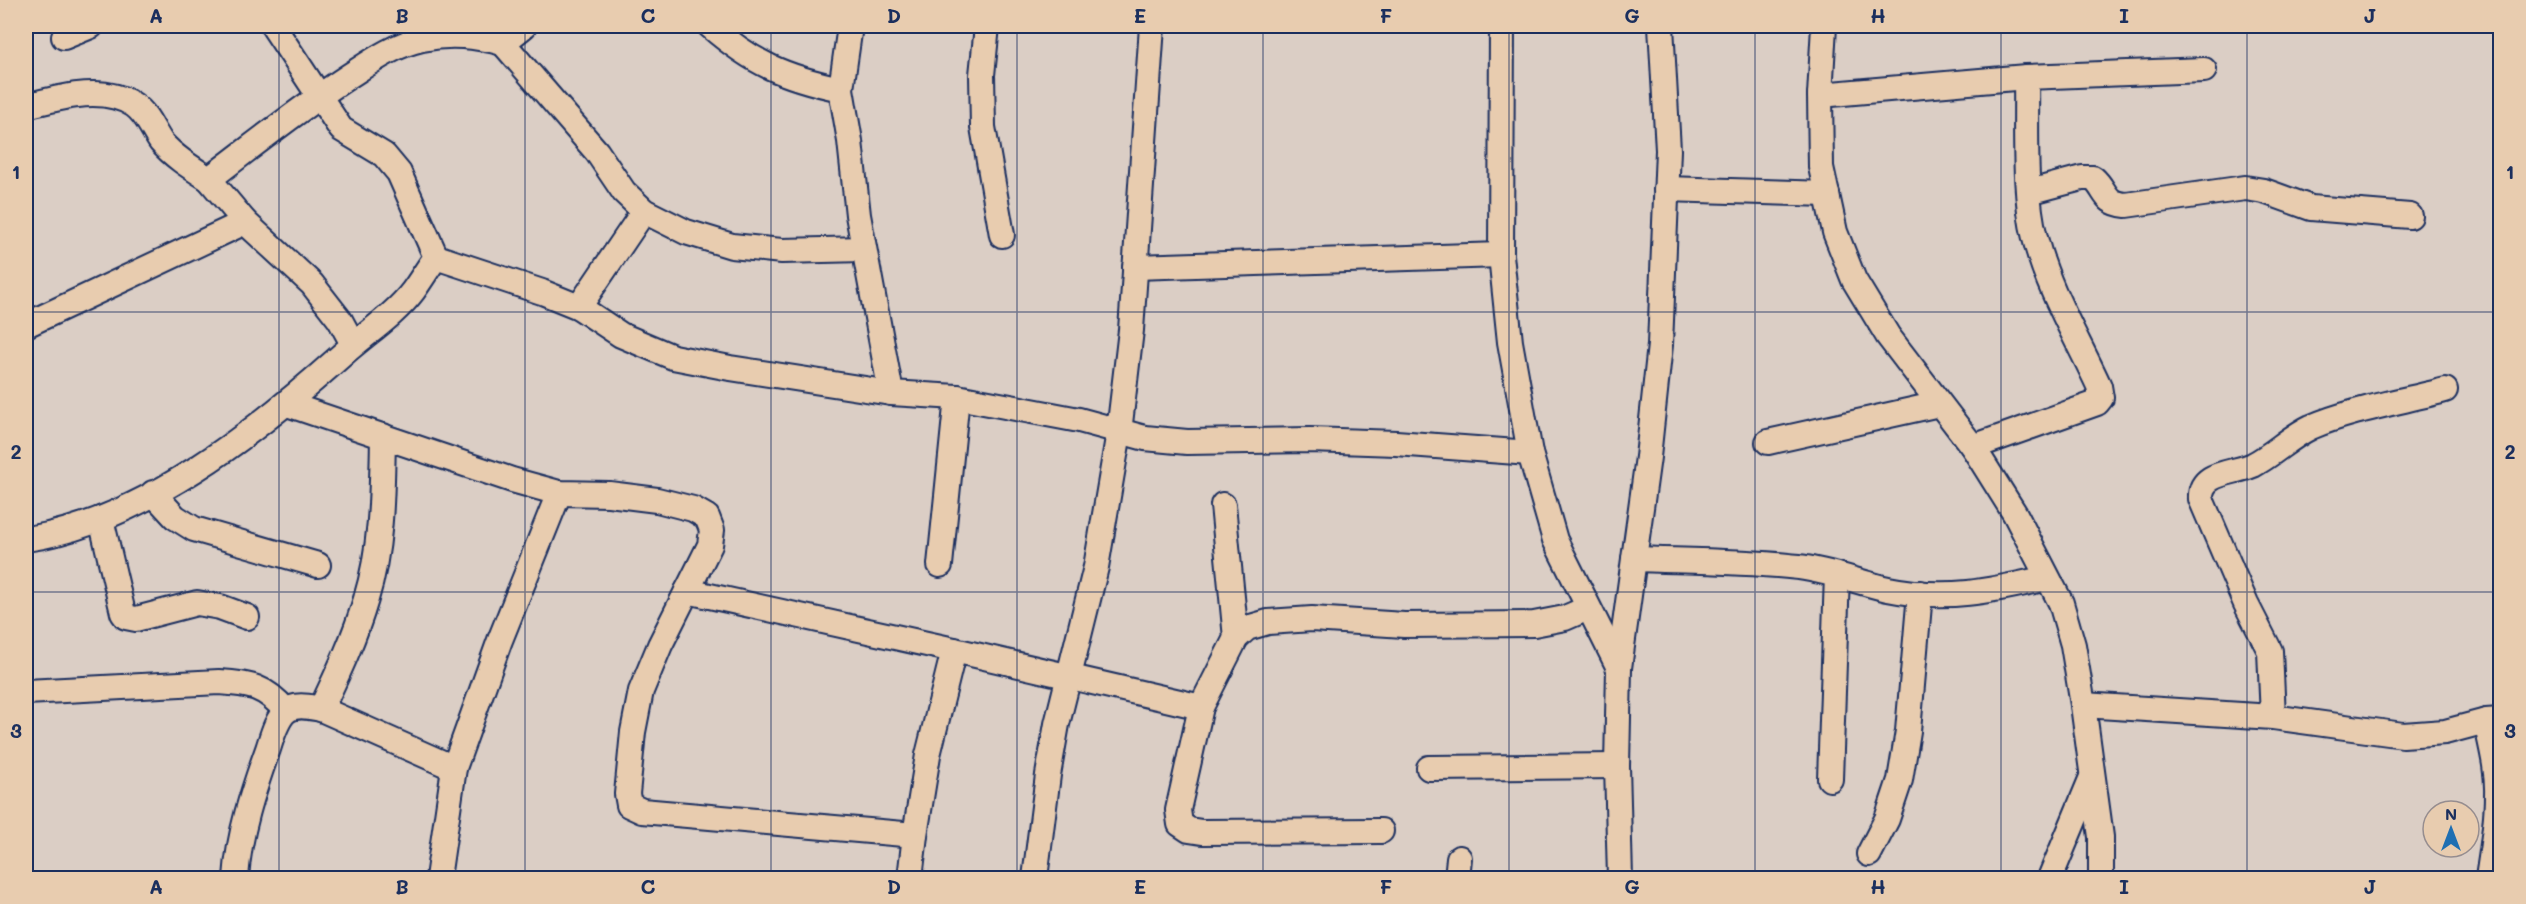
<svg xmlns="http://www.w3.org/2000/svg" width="2526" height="904" font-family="Mali,sans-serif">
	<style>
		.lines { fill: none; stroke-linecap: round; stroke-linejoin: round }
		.minor-casing { stroke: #1b2f5e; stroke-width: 28 }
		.minor { stroke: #e8ccaf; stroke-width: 24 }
		.grid { fill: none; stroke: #1b2f5e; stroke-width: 1.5; stroke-opacity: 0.55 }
		.neatline { fill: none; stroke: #1b2f5e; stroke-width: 2 }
		.grid-label { font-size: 20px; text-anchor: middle; font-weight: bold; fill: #1b2f5e }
	</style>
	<rect width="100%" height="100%" fill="#dbcec5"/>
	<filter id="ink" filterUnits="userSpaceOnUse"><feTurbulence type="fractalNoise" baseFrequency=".0167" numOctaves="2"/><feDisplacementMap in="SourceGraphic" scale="12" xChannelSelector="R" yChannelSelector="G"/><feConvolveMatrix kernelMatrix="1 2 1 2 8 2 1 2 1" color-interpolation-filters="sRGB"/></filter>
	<g filter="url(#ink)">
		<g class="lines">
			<g class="minor-casing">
				<g id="minor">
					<path d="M 710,26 C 754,64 784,77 841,89"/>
					<polyline points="850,26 841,89 850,141 858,215 891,393"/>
					<polyline points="987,26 982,75 983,127 1002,235"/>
					<polyline points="1502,26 1501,255 1510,342 1530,453 1555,540 1619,668"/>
					<polyline points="1824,26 1820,95 1821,167 1835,232 1854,280 1888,336 1973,447 2015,514 2061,603 2073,645 2083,705 2101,837 2101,878"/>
					<polyline points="64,37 91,26"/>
					<polyline points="503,43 597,152 624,192 644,211 686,232 732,246 782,251 864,249"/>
					<polyline points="1820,95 2026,77 2204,70"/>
					<path d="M 26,106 C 58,98 103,84 134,105 C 147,114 152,129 161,142 C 174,157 192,168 209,179 C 255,144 300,108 349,76 C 372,61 394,45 422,39 C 451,33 475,36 503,43 L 524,26"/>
					<polyline points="209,179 245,222 312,284 340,320 353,344"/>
					<polyline points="1666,189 1827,194"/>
					<path d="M 2029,192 L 2082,178 L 2093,178 C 2107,190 2103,203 2126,205 L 2245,188 L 2264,191 L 2311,208 L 2410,216"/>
					<polyline points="436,257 542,292 579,307 621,335 673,357 730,368 891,393 957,397 1079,420 1145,438 1187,442 1310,440 1396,443 1530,453"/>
					<polyline points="1135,267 1501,255"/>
					<polyline points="579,307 644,211"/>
					<polyline points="26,325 245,222"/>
					<polyline points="287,404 512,480 559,493 609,494 657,500 693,509 707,517 712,530 710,545 660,645 641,691 633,732 627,794 629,805 642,811 915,835 910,878"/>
					<polyline points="1768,442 1939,404"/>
					<path d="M 1973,447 L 2097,403 L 2101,398 L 2099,386 C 2077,338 2048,290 2035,238 C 2023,191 2027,126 2026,77"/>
					<polyline points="153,493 175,517 194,529 318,565"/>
					<polyline points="1223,505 1236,638"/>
					<polyline points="101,519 123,613 126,617 136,619 197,603 220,607 247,617"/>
					<path d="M 26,539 C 141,523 257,431 342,355 C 365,334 394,316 413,291 C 421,280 428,268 436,257 L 399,173 L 384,155 L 341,129 L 273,26"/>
					<path d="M 1634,559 C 1689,561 1745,561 1799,567 C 1830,571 1858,582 1888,589 C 1946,601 1991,591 2047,578"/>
					<polyline points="940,565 957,397"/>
					<polyline points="687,591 954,650 1201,707"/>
					<path d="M 26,692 L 219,682 C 250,684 265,686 286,711"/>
					<polyline points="2083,705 2273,717 2403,735 2445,732 2486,721 2500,720"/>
					<polyline points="321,709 454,768"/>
					<path d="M 2273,717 L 2270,651 L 2246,604 L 2201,499 C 2199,471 2234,474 2253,465 C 2274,454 2290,437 2311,427 C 2350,410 2404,401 2445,390"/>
					<path d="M 2486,721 C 2491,745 2498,770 2497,795 C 2497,823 2492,851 2488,878"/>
					<polyline points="1429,768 1617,766"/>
					<polyline points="1830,779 1837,575"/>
					<polyline points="1381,831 1202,832 1189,830 1180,824 1178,810 1201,707 1236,638 1247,628 1268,622 1312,619 1404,625 1534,624 1565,618 1588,608"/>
					<polyline points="915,835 928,755 954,650"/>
					<polyline points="1869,854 1887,819 1900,780 1908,731 1920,593"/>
					<path d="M 236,878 C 239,833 253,791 268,749 C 272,737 276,720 286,711 C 296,703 310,707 321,709 C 338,673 355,637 366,599 C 382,547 382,491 383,436"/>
					<polyline points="438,878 454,768 500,640 559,493"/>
					<polyline points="1035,878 1048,775 1057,724 1096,567 1119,432 1131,330 1152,26"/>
					<polyline points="1457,878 1459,858"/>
					<polyline points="1620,878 1617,766 1619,668 1648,457 1660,345 1668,150 1661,26"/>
					<polyline points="2050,878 2092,777"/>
				</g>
			</g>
			<use href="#minor" class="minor"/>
		</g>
	</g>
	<path class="grid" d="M 279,26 L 279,878M 525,26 L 525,878M 771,26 L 771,878M 1017,26 L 1017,878M 1263,26 L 1263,878M 1509,26 L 1509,878M 1755,26 L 1755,878M 2001,26 L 2001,878M 2247,26 L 2247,878M 26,312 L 2500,312M 26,592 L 2500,592"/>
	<rect width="2526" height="904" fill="none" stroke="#e8ccaf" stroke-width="66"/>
	<g transform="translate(2451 829)"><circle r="28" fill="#e8ccaf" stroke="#968d8f" stroke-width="1.5"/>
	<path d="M0-4.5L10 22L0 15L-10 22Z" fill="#1f6fb2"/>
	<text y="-9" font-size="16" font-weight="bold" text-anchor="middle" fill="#1b2f5e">N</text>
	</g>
	<rect x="33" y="33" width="2460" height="838" class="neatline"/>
	<g class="grid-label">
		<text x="156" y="23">A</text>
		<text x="402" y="23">B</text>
		<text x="648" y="23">C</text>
		<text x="894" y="23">D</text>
		<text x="1140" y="23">E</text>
		<text x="1386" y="23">F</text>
		<text x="1632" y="23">G</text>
		<text x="1878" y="23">H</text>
		<text x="2124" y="23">I</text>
		<text x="2370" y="23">J</text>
		<text x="16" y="179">1</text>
		<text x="2510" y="179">1</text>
		<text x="16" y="459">2</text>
		<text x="2510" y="459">2</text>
		<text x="16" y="738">3</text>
		<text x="2510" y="738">3</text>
		<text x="156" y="894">A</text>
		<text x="402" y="894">B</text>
		<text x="648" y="894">C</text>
		<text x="894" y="894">D</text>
		<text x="1140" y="894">E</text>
		<text x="1386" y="894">F</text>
		<text x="1632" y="894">G</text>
		<text x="1878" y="894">H</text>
		<text x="2124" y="894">I</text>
		<text x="2370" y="894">J</text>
	</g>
</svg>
